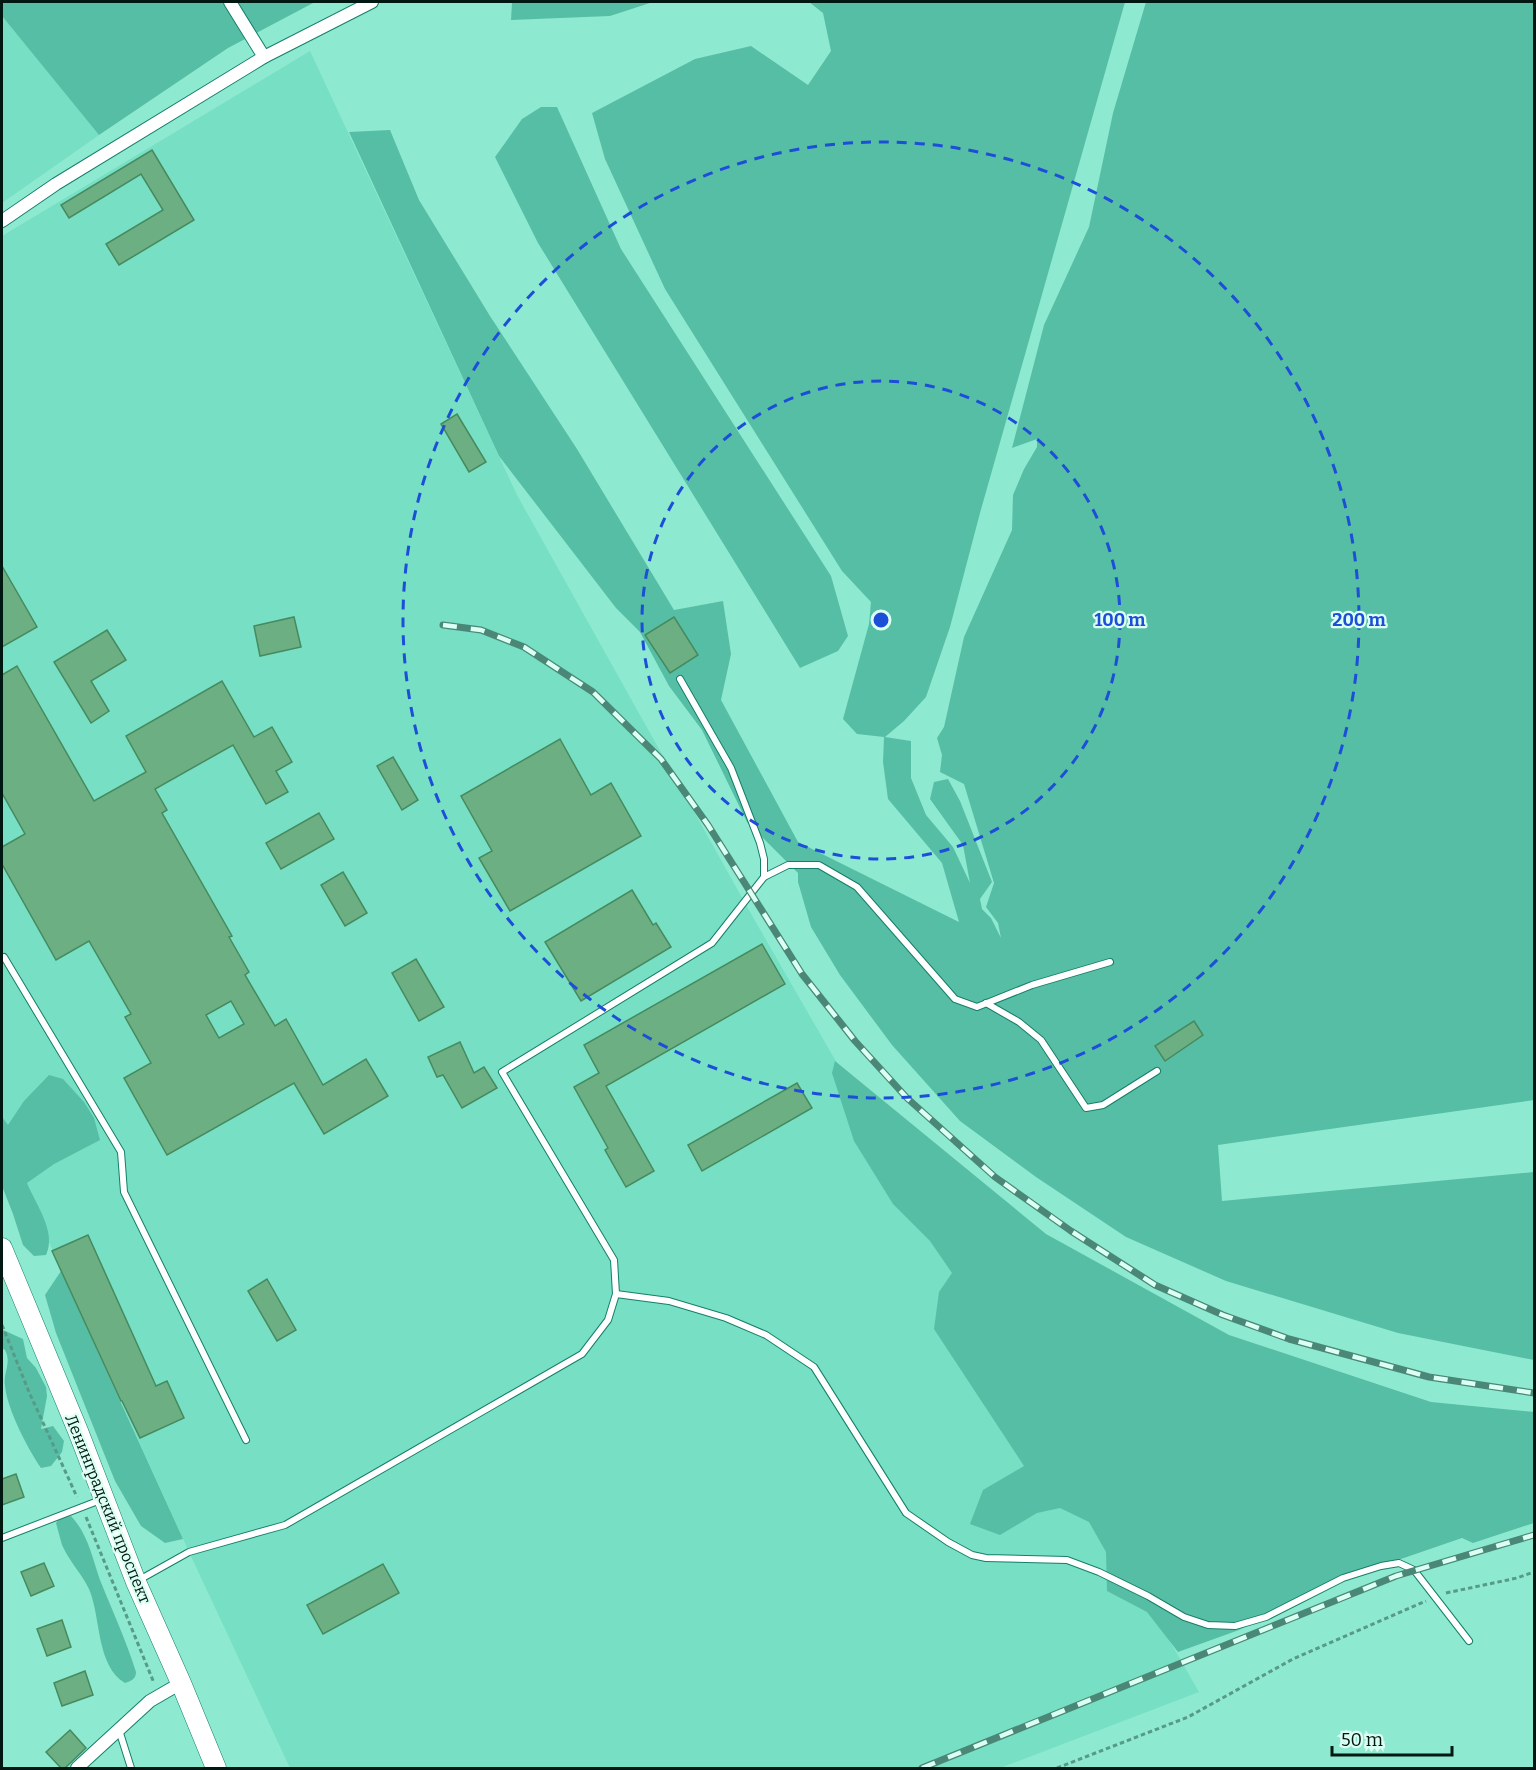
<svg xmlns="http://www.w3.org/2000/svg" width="1536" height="1770" font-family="Bitter,serif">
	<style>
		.built { fill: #76dfc4 }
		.green { fill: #56bea4 }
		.building { fill: #6baf82; stroke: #468a5f; stroke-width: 1.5; fill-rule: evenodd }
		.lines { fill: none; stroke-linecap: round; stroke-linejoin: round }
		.lane-casing { stroke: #157f6a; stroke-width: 8 }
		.street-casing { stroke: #157f6a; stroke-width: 14 }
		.primary-casing { stroke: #157f6a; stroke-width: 21 }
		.path { stroke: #579a87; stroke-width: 3; stroke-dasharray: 4.5 3; stroke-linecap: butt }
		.lane { stroke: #fff; stroke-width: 6 }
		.street { stroke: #fff; stroke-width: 12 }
		.primary { stroke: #fff; stroke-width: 20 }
		.rail-casing { stroke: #4b8777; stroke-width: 7 }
		.rail { stroke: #dcfff4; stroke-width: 4.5; stroke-dasharray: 14; stroke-linecap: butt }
		.ring { fill: none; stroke: #1d4ed8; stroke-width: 3; stroke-dasharray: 10 8 }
		.labels { text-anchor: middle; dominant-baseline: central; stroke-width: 4.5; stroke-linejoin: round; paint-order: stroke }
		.street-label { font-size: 16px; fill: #001811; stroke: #dcfff4 }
		.centre { fill: #1d4ed8; stroke: #dcfff4; stroke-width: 3 }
		.ring-label { font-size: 18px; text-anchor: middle; font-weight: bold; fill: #1d4ed8; stroke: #dcfff4; stroke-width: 4.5; stroke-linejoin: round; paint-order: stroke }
	</style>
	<rect width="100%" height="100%" fill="#8dead1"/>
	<g class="built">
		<polygon points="2,16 99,135 2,203"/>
		<polygon points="310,51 517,495 754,919 1199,1692 1000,1768 290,1768 189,1552 2,1138 2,236"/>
	</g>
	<g class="green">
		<polygon points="2,2 315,2 228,48 99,135 2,16"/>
		<polygon points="512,2 653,2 610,16 511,20"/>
		<polygon points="809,2 1125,2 980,513 950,627 926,697 904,721 885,737 911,741 911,778 926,815 953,847 970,883 963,845 930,799 934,782 948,779 960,801 992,882 980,899 982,909 991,918 1001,938 998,923 986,907 994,883 964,784 940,772 942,755 937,738 944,727 964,637 1012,530 1013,495 1024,469 1037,447 1037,439 1012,448 1044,325 1089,227 1113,113 1146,2 1534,2 1534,1100 1218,1145 1222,1201 1534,1172 1534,1360 1398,1333 1226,1281 1126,1237 1036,1177 960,1121 892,1045 840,975 811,927 798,882 798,873 747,822 702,730 669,686 640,632 616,608 499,456 349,132 390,130 419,200 490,316 577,449 674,610 723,601 731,654 721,700 798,842 959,922 942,863 888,799 883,762 884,737 857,734 843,719 869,624 871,602 842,571 665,289 605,159 592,113 695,59 751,46 808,85 831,51 823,13"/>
		<polygon points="541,107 557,107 621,249 831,576 848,636 838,651 800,668 538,243 495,157 522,119"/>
		<polygon points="835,1061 1046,1234 1229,1335 1431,1402 1534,1412 1534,1523 1473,1543 1462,1538 1366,1571 1239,1630 1178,1652 1147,1612 1107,1591 1106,1552 1089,1522 1060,1508 1037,1513 1000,1535 970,1524 983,1490 1024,1466 934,1329 939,1292 952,1273 930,1241 893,1204 854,1141 832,1073"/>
		<path d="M 49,1075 L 63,1079 L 84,1102 L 94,1118 L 100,1140 L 54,1164 L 27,1183 C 36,1205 57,1232 46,1255 L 34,1256 L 23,1245 L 13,1214 L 2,1186 L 2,1117 L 8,1125 L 24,1101 Z"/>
		<polygon points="61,1271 183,1539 165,1543 141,1526 115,1481 56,1333 45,1295"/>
		<path d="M 3,1330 L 23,1339 L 27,1358 L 36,1368 L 46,1387 L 47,1396 L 41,1429 L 53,1426 L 64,1441 L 62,1452 L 51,1466 L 41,1468 C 28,1449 7,1409 5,1386 C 3,1372 12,1363 5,1350 L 2,1348 Z"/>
		<path d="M 71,1516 C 88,1534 92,1557 100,1580 C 112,1610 126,1640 136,1672 C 136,1679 131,1681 125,1683 C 96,1666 101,1617 89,1589 C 82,1574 69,1561 62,1545 C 60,1538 58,1530 56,1523 L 60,1518 Z"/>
	</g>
	<g class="building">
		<polygon points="152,150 194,220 119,265 106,244 163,210 141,174 69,218 61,205"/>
		<polygon points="457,414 486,462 469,472 441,424"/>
		<polygon points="2,566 37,627 2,647"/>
		<polygon points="294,617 301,647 260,656 254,626"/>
		<polygon points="674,617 698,655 670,673 645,635"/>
		<polygon points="107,630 126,660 91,681 109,711 91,723 54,662"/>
		<path d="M 17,666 L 94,801 L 146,772 L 126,736 L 222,681 L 254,737 L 272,727 L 292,762 L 276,771 L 288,792 L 266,804 L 233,745 L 155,789 L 167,810 L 162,813 L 232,936 L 229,937 L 249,972 L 245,975 L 275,1026 L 286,1019 L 323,1085 L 366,1059 L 388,1096 L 324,1134 L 294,1083 L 167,1155 L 124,1078 L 151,1063 L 125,1017 L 131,1014 L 89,941 L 56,960 L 2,864 L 2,847 L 25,834 L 2,793 L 2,675 ZM 231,1001 L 244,1024 L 219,1038 L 206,1015 Z"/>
		<polygon points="560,739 591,795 611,783 641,836 510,911 479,858 492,851 461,796"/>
		<polygon points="393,757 418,800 402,810 377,766"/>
		<polygon points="319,813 334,839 281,869 266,843"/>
		<polygon points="343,872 367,913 345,926 321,885"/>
		<polygon points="632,890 653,925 656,923 671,947 581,1001 545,942"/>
		<polygon points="762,944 785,984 606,1086 654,1171 626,1187 605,1150 608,1148 574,1087 599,1073 584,1045"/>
		<polygon points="416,959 444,1007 419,1021 392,973"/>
		<polygon points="1194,1021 1203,1035 1165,1061 1155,1046"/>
		<polygon points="460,1042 474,1073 484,1067 497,1088 462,1108 443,1075 437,1077 428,1057"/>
		<polygon points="797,1083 812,1108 702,1171 688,1145"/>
		<polygon points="88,1235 156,1386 167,1381 184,1418 140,1438 122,1401 121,1401 52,1251"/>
		<polygon points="267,1279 296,1330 277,1341 248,1291"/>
		<polygon points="16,1474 24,1497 2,1505 2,1479"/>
		<polygon points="44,1563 54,1586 31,1596 21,1572"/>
		<polygon points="383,1564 399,1593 323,1634 307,1605"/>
		<polygon points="62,1620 71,1647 47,1656 37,1629"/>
		<polygon points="85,1671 93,1695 62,1706 54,1683"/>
		<polygon points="70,1730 86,1748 65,1768 61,1768 46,1752"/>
	</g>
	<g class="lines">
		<g class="lane-casing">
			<g id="lane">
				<polyline points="764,877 788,865 819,865 857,887 955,999 977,1007 1032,985 1110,962"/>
				<polyline points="2,958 4,957 121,1152 124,1192 246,1440"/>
				<polyline points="986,1003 1019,1022 1041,1040 1086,1108 1103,1105 1157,1071"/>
				<polyline points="616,1294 669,1301 726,1318 766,1335 814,1367 906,1513 948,1542 972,1555 986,1558 1067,1560 1099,1572 1148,1596 1184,1617 1208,1625 1235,1626 1266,1617 1343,1578 1381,1566 1399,1563 1414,1570 1469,1641"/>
				<polyline points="2,1538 103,1499"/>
				<polyline points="139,1580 189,1552 285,1525 582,1354 608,1320 616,1294 614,1260 502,1072 712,943 764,877 764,859 760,843 731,768 680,679"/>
				<polyline points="119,1730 131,1768"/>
			</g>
		</g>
		<g class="street-casing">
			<g id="street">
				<polyline points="230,2 264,57"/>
				<polyline points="2,221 56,184 264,57 372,2"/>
				<polyline points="77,1768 150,1701 181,1683"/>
			</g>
		</g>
		<g class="primary-casing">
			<polyline id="primary" points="2,1248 78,1431 136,1582 181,1683 216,1768"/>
		</g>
		<g class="path">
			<polyline points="2,1325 29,1392 77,1497"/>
			<polyline points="86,1517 154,1683"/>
			<polyline points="1446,1593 1517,1578 1534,1572"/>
			<polyline points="1057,1768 1188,1717 1293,1659 1426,1601"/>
		</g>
		<use href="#lane" class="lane"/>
		<use href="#street" class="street"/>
		<use href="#primary" class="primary"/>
		<g class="rail-casing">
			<g id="rail">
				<polyline points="443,625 481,630 524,647 593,692 661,759 708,825 802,974 855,1041 907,1098 995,1177 1071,1231 1155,1285 1223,1315 1289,1339 1429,1377 1534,1393"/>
				<polyline points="922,1768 1396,1576 1534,1535"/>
			</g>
		</g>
		<use href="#rail" class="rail"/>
	</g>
	<g class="ring">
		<circle cx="881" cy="620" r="239"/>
		<circle cx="881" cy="620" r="478"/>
	</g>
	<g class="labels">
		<g class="street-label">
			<text transform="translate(108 1509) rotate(68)">Ленинградский проспект</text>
		</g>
	</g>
	<circle cx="881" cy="620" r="9" class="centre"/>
	<g class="ring-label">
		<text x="1120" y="626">100 m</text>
		<text x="1359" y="626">200 m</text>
	</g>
	<rect width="1536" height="1770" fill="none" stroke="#001811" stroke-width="6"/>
	<path d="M1332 1746v9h120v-9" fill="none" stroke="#001811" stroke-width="3"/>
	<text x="1341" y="1746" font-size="18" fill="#001811" stroke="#dcfff4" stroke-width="4.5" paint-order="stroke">50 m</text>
</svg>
